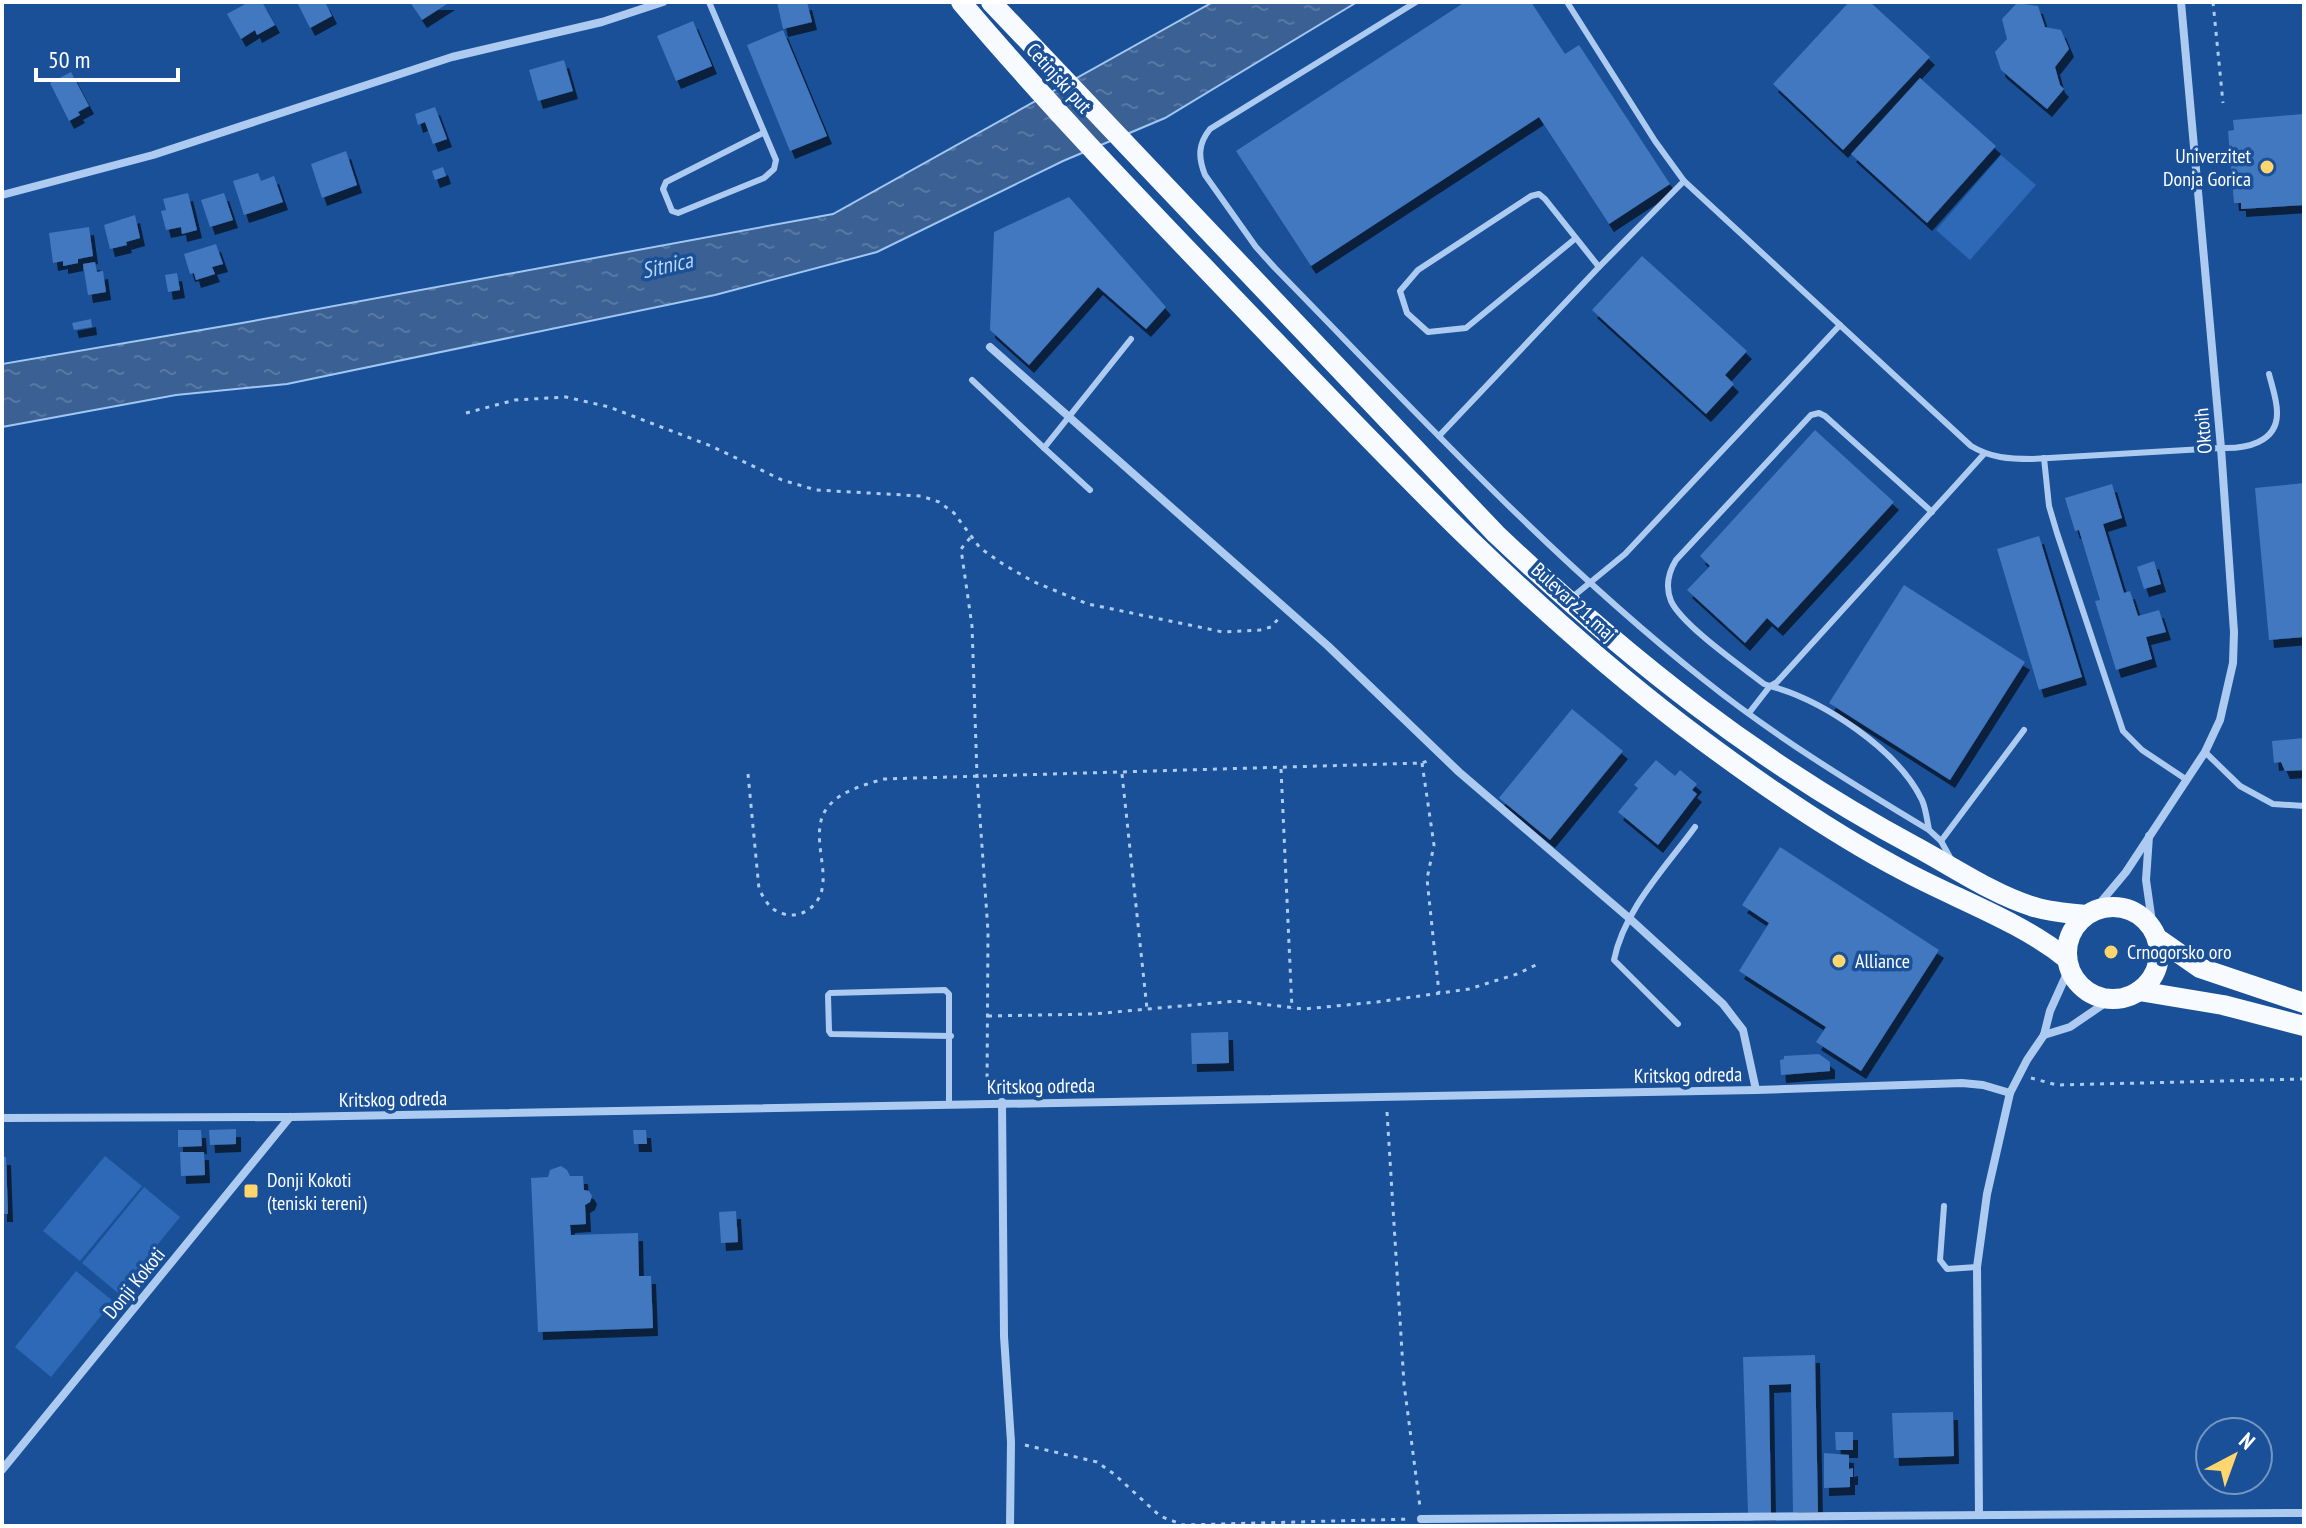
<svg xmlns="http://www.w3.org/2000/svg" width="2306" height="1528" font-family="'PT Sans Narrow',sans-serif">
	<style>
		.garden { fill: #2d69b6 }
		.water { fill: url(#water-ripples); stroke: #a0c6f3; stroke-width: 2 }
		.building { fill: #4278bf; filter: url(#shadow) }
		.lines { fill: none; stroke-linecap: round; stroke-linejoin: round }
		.path { stroke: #adcbf1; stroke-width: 3; stroke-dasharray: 4 6; stroke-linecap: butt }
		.service { stroke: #adcbf1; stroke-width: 6 }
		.minor { stroke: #adcbf1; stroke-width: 8 }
		.primary { stroke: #f7faff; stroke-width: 20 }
		.poi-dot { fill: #ffd66d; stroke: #195098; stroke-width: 3 }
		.labels { text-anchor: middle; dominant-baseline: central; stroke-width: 7; stroke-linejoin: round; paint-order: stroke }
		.street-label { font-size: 20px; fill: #fff; stroke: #195098 }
		.poi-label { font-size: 20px; fill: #fff; stroke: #195098; text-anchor: start }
		.water-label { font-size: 22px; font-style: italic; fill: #bad5f7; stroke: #195098 }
	</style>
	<defs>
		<pattern id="water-ripples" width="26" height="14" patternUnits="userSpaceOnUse" patternTransform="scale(2)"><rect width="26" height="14" fill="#3a6094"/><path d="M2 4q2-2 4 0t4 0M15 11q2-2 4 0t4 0" fill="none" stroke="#5878a4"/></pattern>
		<filter id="shadow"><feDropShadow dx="5" dy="8" stdDeviation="0" flood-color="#0009"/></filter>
	</defs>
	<rect width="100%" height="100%" fill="#195098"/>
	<g class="garden">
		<polygon points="2001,155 2036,185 1970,260 1936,230"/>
		<polygon points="105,1156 142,1186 80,1261 43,1231"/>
		<polygon points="144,1187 180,1217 118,1293 82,1263"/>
		<polygon points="76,1271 113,1301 51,1377 15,1347"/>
	</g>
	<polygon class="water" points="1213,2 1357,2 1165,118 1063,161 877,252 715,295 287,384 176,395 2,427 2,364 242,323 833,214"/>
	<g class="building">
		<polygon points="249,2 262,2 275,25 257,35 255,30 241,39 227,14"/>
		<polygon points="297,2 325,2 332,16 310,28"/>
		<polygon points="410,2 450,2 422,20"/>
		<polygon points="777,2 807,2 812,22 783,29"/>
		<polygon points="1465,2 1531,2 1565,54 1579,45 1670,184 1609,224 1539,117 1311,266 1236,151"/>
		<polygon points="1849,2 1870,2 1930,57 1843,150 1773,84"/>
		<polygon points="2017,3 2038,6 2045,27 2061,30 2069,49 2055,67 2060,85 2064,89 2047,109 2001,70 1995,52 2007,39 2002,19"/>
		<polygon points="693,21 712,66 676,81 657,36"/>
		<polygon points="783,30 827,136 790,151 747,45"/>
		<polygon points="564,60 573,91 538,101 529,70"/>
		<polygon points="71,72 89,106 78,112 80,115 69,121 50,83"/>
		<polygon points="1920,78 1996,146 1927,223 1851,154"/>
		<polygon points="435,107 447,139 433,144 425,122 418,125 415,114"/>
		<polygon points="2303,114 2304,205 2241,209 2241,203 2234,203 2228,131 2234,130 2233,120"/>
		<polygon points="346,151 357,185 322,198 311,164"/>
		<polygon points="443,167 446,176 435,180 432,171"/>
		<polygon points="258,173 261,181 274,176 283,202 244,215 233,181"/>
		<polygon points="188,193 197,230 182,234 181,227 166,230 161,211 166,210 163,199"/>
		<polygon points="224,193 233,220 210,227 201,200"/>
		<polygon points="1069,197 1166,307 1146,329 1098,287 1029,365 990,330 994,232"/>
		<polygon points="135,215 140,238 126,242 127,245 110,249 104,225"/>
		<polygon points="89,227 93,256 78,259 78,263 63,266 63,261 53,263 49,233"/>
		<polygon points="216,244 223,264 212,267 215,274 196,280 194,273 190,274 184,254"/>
		<polygon points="1642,256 1747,351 1725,375 1734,384 1706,414 1592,310"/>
		<polygon points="95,262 97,272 103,271 106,292 88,295 83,264"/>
		<polygon points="177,273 180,290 168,292 165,275"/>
		<polygon points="91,319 92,327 74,330 72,323"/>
		<polygon points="1815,430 1894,502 1778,628 1767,618 1745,643 1687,590 1710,566 1700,556"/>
		<polygon points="2304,483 2304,637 2269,640 2255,488"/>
		<polygon points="2112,484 2122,518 2103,524 2124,593 2130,591 2138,616 2159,610 2166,632 2146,637 2152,659 2116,670 2095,601 2100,600 2079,530 2075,531 2065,498"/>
		<polygon points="2039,536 2082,677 2039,690 1997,549"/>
		<polygon points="2154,561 2161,584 2144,589 2137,567"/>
		<polygon points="1904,585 2025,662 1950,780 1829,703"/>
		<polygon points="1572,709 1623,751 1550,840 1499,798"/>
		<polygon points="2304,738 2304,770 2285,771 2281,762 2274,763 2272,741"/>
		<polygon points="1656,760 1675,776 1680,770 1697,784 1692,790 1697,794 1658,845 1618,812 1638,788 1634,785"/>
		<polygon points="1780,847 1939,950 1861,1071 1816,1042 1826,1027 1739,971 1769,923 1742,905"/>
		<polygon points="1228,1032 1229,1063 1192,1064 1191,1033"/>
		<polygon points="1819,1054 1830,1062 1830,1071 1781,1075 1780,1060 1784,1059 1784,1056"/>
		<polygon points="236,1129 236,1144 210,1145 209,1130"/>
		<polygon points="178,1130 201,1130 202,1146 178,1147"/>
		<polygon points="633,1130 646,1130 647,1144 634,1144"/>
		<polygon points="180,1152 204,1152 205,1175 181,1176"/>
		<polygon points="2,1157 6,1157 8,1214 2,1214"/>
		<polygon points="561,1166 567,1170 570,1176 583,1176 584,1190 589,1191 592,1196 590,1202 585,1205 586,1224 570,1225 571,1235 638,1233 639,1276 651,1276 653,1328 538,1332 531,1178 548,1177 550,1170"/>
		<polygon points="736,1211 738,1242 721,1243 719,1212"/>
		<polygon points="1815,1355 1818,1512 1793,1512 1791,1384 1769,1385 1771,1513 1748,1513 1743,1357"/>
		<polygon points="1953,1412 1954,1456 1894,1458 1892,1413"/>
		<polygon points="1835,1432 1853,1432 1853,1450 1836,1450"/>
		<polygon points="1824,1453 1849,1455 1849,1469 1853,1468 1853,1477 1850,1477 1850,1487 1824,1488"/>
	</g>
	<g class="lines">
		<g class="path">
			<polyline points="2213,2 2223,103"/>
			<polyline points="466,413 515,400 566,397 609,407 711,446 782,480 816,490 921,496 939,502 954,513 980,548 1003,564 1034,582 1088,604 1223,632 1260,630 1271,627 1279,618"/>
			<polyline points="970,538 961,549 972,626 977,776 988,931 987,1089"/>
			<polyline points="1422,763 1434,845 1427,879 1439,993"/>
			<polyline points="1281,769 1292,1009"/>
			<path d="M 748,774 L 759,889 C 765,901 771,911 784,914 C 793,916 800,915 808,910 C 841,887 807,842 825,811 C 838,791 862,786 883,779 L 1422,763 L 1430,760"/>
			<polyline points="1122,774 1147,1009"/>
			<polyline points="988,1016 1093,1014 1236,1001 1304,1009 1377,1002 1469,989 1517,974 1538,964"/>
			<polyline points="2031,1078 2057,1085 2304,1079"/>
			<polyline points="1387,1112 1404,1384 1420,1507"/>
			<polyline points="1025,1445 1097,1462 1114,1474 1160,1516 1183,1525 1410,1519"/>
		</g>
		<g class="service">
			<polyline points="709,2 776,160 774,169 764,178 678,213 672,211 663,189 666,182 763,133"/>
			<path d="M 1416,2 L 1210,129 C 1198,144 1198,157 1205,175 L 1256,247 L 1275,268 C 1413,409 1548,556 1703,679 C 1774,736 1851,783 1929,830 L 1941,841 L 1952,861"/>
			<path d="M 1567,2 L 1655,141 L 1684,181 L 1971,446 C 1991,458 2009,459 2032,459 L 2221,448 C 2245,449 2278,443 2277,412 C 2277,400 2272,386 2269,374"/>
			<polyline points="1576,238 1466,328 1428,332 1407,313 1400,291 1418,270 1531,196 1539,194 1545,199 1599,267"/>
			<polyline points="972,380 1044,448 1131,339"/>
			<polyline points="1439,436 1599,267 1684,181"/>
			<polyline points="1044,448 1090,490"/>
			<polyline points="2044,458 2049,506 2057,533 2123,731 2142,750 2187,780"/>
			<path d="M 1932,512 L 1825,416 L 1819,413 L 1811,415 L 1676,560 C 1668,573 1665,586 1671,601 C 1682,625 1741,666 1764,684 L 1770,686 L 1777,682 L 1984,454"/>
			<polyline points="1570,599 1625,554 1840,325"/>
			<path d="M 1749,713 L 1770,686 C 1823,700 1898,750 1922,800 C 1926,809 1927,820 1929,830"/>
			<polyline points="2205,752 2240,786 2273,804 2304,806"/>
			<polyline points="1941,841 2024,730"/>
			<path d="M 1678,1024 L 1614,960 C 1624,910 1665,868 1695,827"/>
			<polyline points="949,1103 949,994 945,990 830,993 828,995 829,1031 831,1034 951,1036"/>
			<polyline points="1944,1206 1940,1260 1947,1269 1977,1267"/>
		</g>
		<g class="minor">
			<polyline points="2,195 153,155 452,57 602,22 663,2"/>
			<polyline points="990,347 1328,646 1459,772 1629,918 1723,1004 1743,1030 1756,1090"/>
			<polyline points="2149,836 2146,880 2153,929"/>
			<polyline points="2095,909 2126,872 2205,752 2220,720 2233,663 2234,632 2221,448 2181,2"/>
			<polyline points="2044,1035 2070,1027 2111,999"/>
			<polyline points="1002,1102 1004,1336 1011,1442 1010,1526"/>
			<polyline points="2,1118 290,1117 1756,1090 1962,1083 1983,1085 2010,1093 2027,1060 2044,1035 2050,1011 2069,969"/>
			<polyline points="2,1470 290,1117"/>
			<polyline points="1979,1514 1977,1267 1987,1194 2010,1093"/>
			<polyline points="1421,1519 2304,1513"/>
		</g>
		<g class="primary">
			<path d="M 961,2 C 1060,119 1167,228 1273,339 C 1402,474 1533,611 1682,725 C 1752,778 1826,830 1904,871 C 1958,900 2020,921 2067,959"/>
			<path d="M 991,2 L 1496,534 C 1628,659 1757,762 1918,848 C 1953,867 1993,894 2031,906 C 2048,912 2067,913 2085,915"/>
			<circle cx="2113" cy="953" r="46"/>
			<polyline points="2157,938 2200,968 2304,1003"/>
			<polyline points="2139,991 2223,1005 2304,1026"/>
		</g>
	</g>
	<g class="poi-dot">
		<circle cx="2267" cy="167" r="8"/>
		<circle cx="2111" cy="952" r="8"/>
		<circle cx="1839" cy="961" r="8"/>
		<rect x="243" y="1183" width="16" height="16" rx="4"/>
	</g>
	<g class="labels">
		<g class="street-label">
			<text transform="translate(1059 78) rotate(48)">Cetinjski put</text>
			<text transform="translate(2203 431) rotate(-95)">Oktoih</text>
			<text transform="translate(1574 602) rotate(42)">Bulevar 21. maj</text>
			<text transform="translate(1688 1075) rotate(-1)">Kritskog odreda</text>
			<text transform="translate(1041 1086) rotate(-1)">Kritskog odreda</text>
			<text transform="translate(393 1099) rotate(-1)">Kritskog odreda</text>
			<text transform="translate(134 1283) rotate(-51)">Donji Kokoti</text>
		</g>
		<g class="poi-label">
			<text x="2251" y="156" text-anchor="end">Univerzitet<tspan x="2251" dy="23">Donja Gorica</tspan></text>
			<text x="2127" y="952">Crnogorsko oro</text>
			<text x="1855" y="961">Alliance</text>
			<text x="267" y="1180">Donji Kokoti<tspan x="267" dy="23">(teniski tereni)</tspan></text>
		</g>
		<g class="water-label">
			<text transform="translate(667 265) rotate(-13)">Sitnica</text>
		</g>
	</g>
	<rect width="2306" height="1528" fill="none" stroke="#ffffff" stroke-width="8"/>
	<g transform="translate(2234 1456) rotate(41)"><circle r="38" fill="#195098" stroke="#7596c1" stroke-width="2"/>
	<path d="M0-6L14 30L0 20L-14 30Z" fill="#ffd66d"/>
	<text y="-12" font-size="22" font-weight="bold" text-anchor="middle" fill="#ffffff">N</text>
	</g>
	<path d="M36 68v12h142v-12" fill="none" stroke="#ffffff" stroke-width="4"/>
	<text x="48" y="68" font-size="24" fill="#ffffff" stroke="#195098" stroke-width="6" paint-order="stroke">50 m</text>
</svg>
